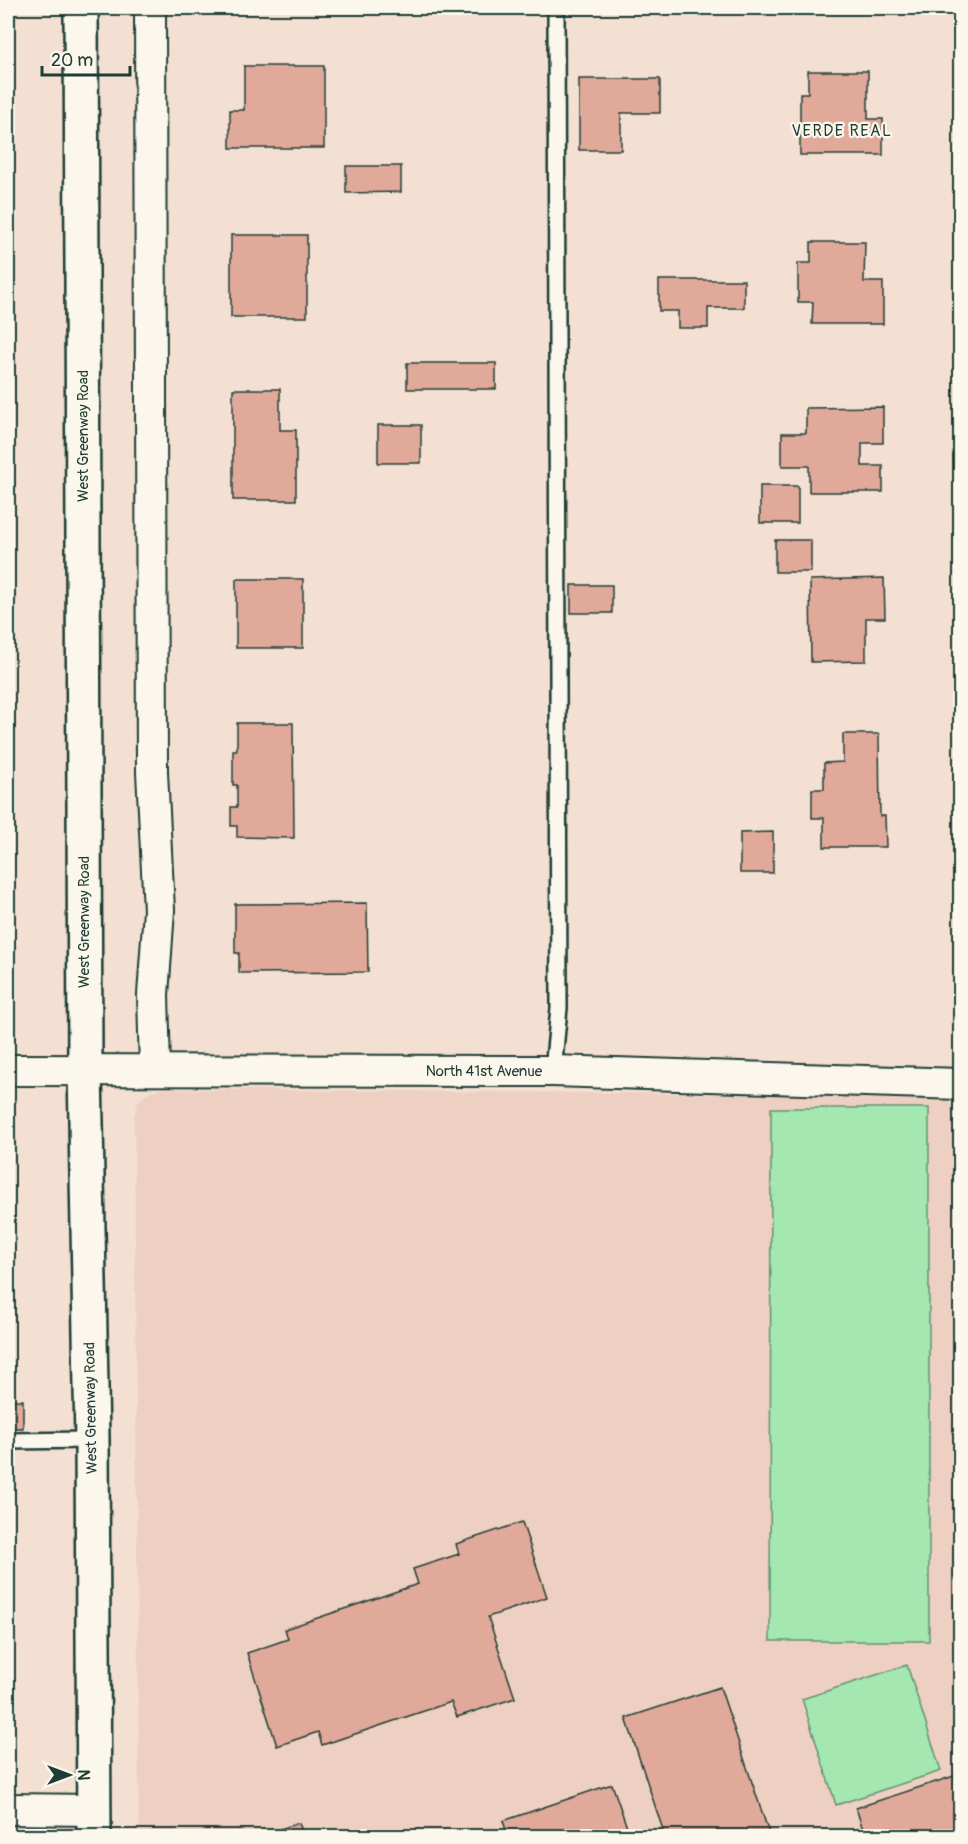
<svg xmlns="http://www.w3.org/2000/svg" width="968" height="1844" font-family="Pangolin,sans-serif">
	<style>
		.built { fill: #eed0c2 }
		.green { fill: #a4e7b1; stroke: #629272; stroke-width: 1.5 }
		.building { fill: #e1a99a; stroke: #1f3d34; stroke-width: 1.5 }
		.lines { fill: none; stroke-linecap: round; stroke-linejoin: round }
		.service-casing { stroke: #1f3d34; stroke-width: 20 }
		.minor-casing { stroke: #1f3d34; stroke-width: 34 }
		.secondary-casing { stroke: #1f3d34; stroke-width: 38 }
		.service { stroke: #fbf7ec; stroke-width: 15 }
		.minor { stroke: #fbf7ec; stroke-width: 30 }
		.secondary { stroke: #fbf7ec; stroke-width: 33 }
		.labels { text-anchor: middle; dominant-baseline: central; stroke-width: 4.5; stroke-linejoin: round; paint-order: stroke }
		.street-label { font-size: 15px; fill: #1f3d34; stroke: #fbf7ec }
		.neighbourhood-label { font-size: 16px; letter-spacing: 1.5px; fill: #1f3d34; stroke: #fbf7ec }
	</style>
	<rect width="100%" height="100%" fill="#f3e0d3"/>
	<filter id="ink" filterUnits="userSpaceOnUse"><feTurbulence type="fractalNoise" baseFrequency=".0167" numOctaves="2"/><feDisplacementMap in="SourceGraphic" scale="12" xChannelSelector="R" yChannelSelector="G"/><feConvolveMatrix kernelMatrix="1 2 1 2 8 2 1 2 1" color-interpolation-filters="sRGB"/></filter>
	<g filter="url(#ink)">
		<polygon class="built" points="160,1089 960,1096 960,1836 139,1836 134,1117 137,1103 149,1092"/>
		<g class="green">
			<polygon points="771,1108 929,1108 929,1641 770,1641"/>
			<polygon points="907,1665 941,1771 836,1805 802,1699"/>
		</g>
		<g class="building">
			<polygon points="244,66 324,66 324,148 230,148 230,110 244,110"/>
			<polygon points="808,71 868,71 868,119 883,119 883,155 800,155 800,93 808,93"/>
			<polygon points="579,79 660,79 660,113 621,113 621,150 579,150"/>
			<polygon points="346,166 401,166 401,192 346,193"/>
			<rect x="231" y="235" width="76" height="82"/>
			<polygon points="811,242 865,242 864,282 883,282 883,324 812,324 813,302 798,302 798,263 811,263"/>
			<polygon points="659,280 744,280 744,308 708,308 708,328 678,328 678,311 659,311"/>
			<rect x="407" y="363" width="89" height="26"/>
			<polygon points="233,389 280,389 280,430 296,430 296,500 233,500"/>
			<polygon points="883,407 883,443 862,443 862,466 883,466 883,492 809,492 809,466 782,466 782,433 806,433 806,408"/>
			<rect x="378" y="425" width="43" height="38"/>
			<rect x="760" y="486" width="38" height="37"/>
			<rect x="775" y="540" width="36" height="32"/>
			<polygon points="884,578 885,618 866,618 866,661 811,662 810,580"/>
			<rect x="236" y="579" width="67" height="69"/>
			<rect x="571" y="585" width="41" height="28"/>
			<polygon points="237,723 293,723 294,838 237,837 237,826 231,826 231,807 237,807 237,785 233,785 233,750 237,750"/>
			<polygon points="843,734 879,734 880,816 885,816 886,847 824,847 824,818 812,818 812,789 824,789 824,763 843,762"/>
			<polygon points="773,832 773,873 740,873 740,833"/>
			<polygon points="367,903 368,972 239,973 239,953 235,953 235,904"/>
			<rect x="8" y="1400" width="15" height="28"/>
			<polygon points="522,1522 547,1597 488,1617 515,1698 457,1717 451,1702 322,1745 318,1732 277,1746 247,1653 288,1639 285,1629 418,1584 413,1569 459,1554 456,1544"/>
			<polygon points="720,1687 770,1836 665,1836 626,1718"/>
			<polygon points="960,1774 960,1836 865,1836 856,1808"/>
			<polygon points="612,1784 630,1836 508,1836 503,1821"/>
			<polygon points="299,1823 304,1836 258,1836"/>
		</g>
		<g class="lines">
			<g class="service-casing">
				<g id="service">
					<polyline points="553,1071 559,1008 556,8"/>
					<polyline points="8,1441 92,1440"/>
				</g>
			</g>
			<g class="minor-casing">
				<g id="minor">
					<polyline points="150,8 152,772 159,910 153,995 155,1069"/>
					<polyline points="8,1070 553,1071 960,1084"/>
					<polyline points="8,1809 95,1810"/>
				</g>
			</g>
			<g class="secondary-casing">
				<polyline id="secondary" points="81,8 85,1069 92,1440 94,1836"/>
			</g>
			<use href="#service" class="service"/>
			<use href="#minor" class="minor"/>
			<use href="#secondary" class="secondary"/>
		</g>
	</g>
	<g class="labels">
		<g class="street-label">
			<text transform="translate(83 436) rotate(-90)">West Greenway Road</text>
			<text transform="translate(84 922) rotate(-90)">West Greenway Road</text>
			<text x="484" y="1071">North 41st Avenue</text>
			<text transform="translate(91 1408) rotate(-91)">West Greenway Road</text>
		</g>
		<g class="neighbourhood-label">
			<text x="842" y="131">VERDE REAL</text>
		</g>
	</g>
	<rect width="968" height="1844" fill="none" stroke="#fbf7ec" stroke-width="30"/>
	<rect x="15" y="15" width="938" height="1814" fill="none" stroke="#1f3d34" stroke-width="2" filter="url(#ink)"/>
	<g transform="translate(69 1775) rotate(90)" stroke="#fbf7ec" stroke-width="4.5" paint-order="stroke">
	<path d="M0-4.5L10 22L0 15L-10 22Z" fill="#1f3d34"/>
	<text y="-9" font-size="16" font-weight="bold" text-anchor="middle" fill="#1f3d34">N</text>
	</g>
	<path d="M42 66v9h88v-9" fill="none" stroke="#1f3d34" stroke-width="3"/>
	<text x="51" y="66" font-size="18" fill="#1f3d34" stroke="#fbf7ec" stroke-width="4.5" paint-order="stroke">20 m</text>
</svg>
